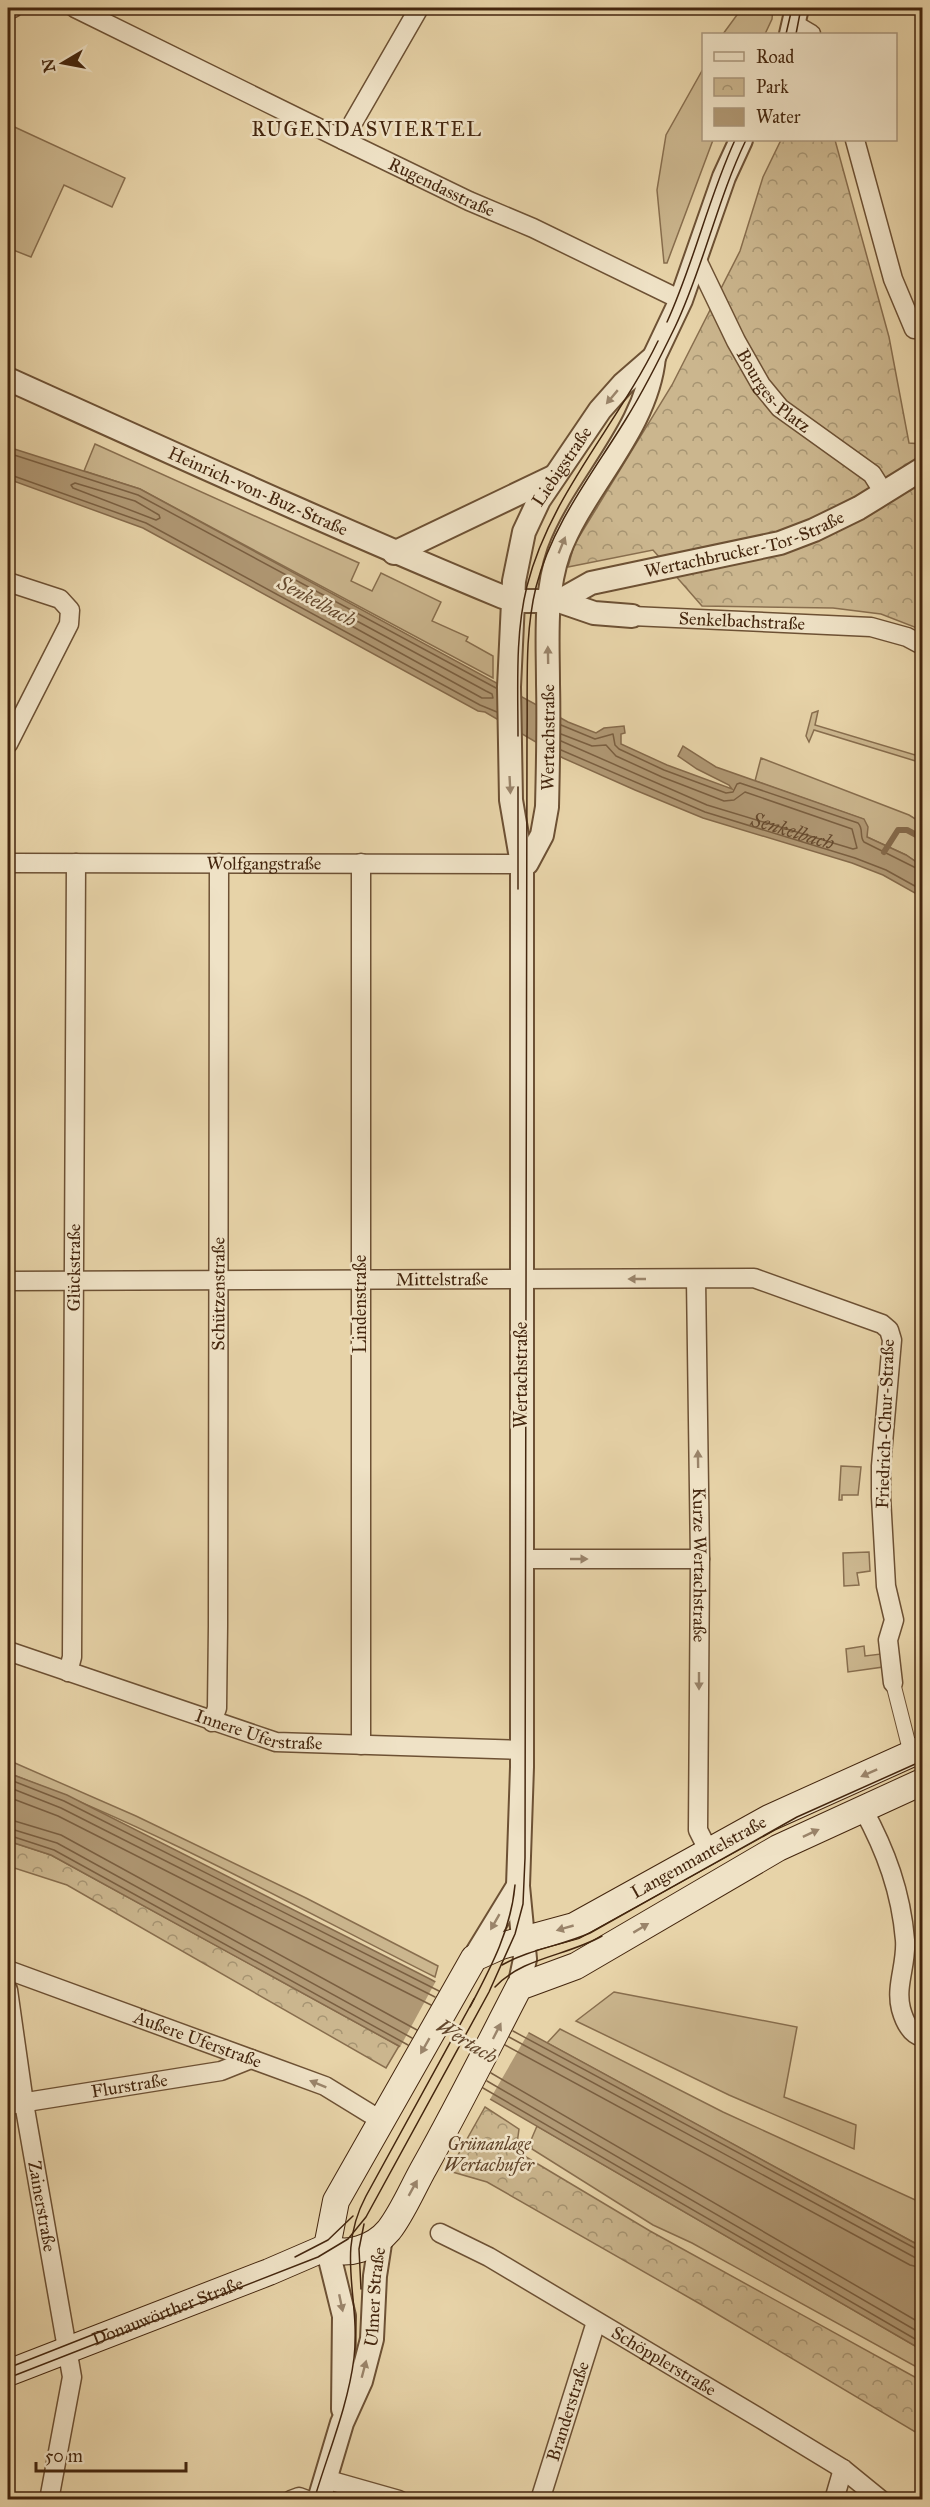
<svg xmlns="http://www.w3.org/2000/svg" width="930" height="2507" font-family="'IM FELL Great Primer',serif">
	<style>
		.grass { fill: #cbb68e; stroke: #886e4e; stroke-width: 1.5 }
		.park { fill: url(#park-crowns); stroke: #886e4e; stroke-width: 1.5 }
		.water { fill: #b09874; stroke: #856a4b; stroke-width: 1.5 }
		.pier { fill: #e7d3a8 }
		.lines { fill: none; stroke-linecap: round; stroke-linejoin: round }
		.shore { stroke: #7a5f41; stroke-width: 1.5 }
		.stream { stroke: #856a4b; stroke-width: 6 }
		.pedestrian-casing { stroke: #6d5134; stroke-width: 16 }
		.minor-casing { stroke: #6d5134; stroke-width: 21 }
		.tertiary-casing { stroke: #6d5134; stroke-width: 26 }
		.secondary-casing { stroke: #44260e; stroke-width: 28 }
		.pedestrian { stroke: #efe2c6; stroke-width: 14 }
		.minor { stroke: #efe2c6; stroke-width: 18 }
		.tertiary { stroke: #efe2c6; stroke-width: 22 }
		.secondary { stroke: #efe2c6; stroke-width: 26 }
		.tram { stroke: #44260e; stroke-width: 1.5 }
		.oneway { fill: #9a846a }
		.labels { text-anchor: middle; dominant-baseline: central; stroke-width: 5; stroke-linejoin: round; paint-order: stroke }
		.street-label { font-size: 18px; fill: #44260e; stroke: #efe2c6 }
		.park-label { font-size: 18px; font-style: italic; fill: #5f4328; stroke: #efe2c6 }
		.neighbourhood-label { font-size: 20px; letter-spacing: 1.5px; fill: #44260e; stroke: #efe2c6 }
		.water-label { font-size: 20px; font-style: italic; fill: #64482d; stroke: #efe2c6 }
	</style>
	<defs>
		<pattern id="park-crowns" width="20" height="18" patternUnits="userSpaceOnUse" patternTransform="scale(1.5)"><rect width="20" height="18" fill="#cbb68e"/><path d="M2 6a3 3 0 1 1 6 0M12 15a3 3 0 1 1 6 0" fill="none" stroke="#a69472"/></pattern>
	</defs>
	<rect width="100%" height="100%" fill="#e7d3a8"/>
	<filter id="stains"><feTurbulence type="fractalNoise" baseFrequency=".00333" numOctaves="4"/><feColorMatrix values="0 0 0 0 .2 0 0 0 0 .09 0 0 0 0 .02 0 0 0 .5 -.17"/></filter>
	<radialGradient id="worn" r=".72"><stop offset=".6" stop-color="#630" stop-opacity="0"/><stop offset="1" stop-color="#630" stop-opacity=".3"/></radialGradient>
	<g class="grass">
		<polygon points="742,8 773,8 772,19 765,34 723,34"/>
		<polygon points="703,69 704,140 713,140 667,263 664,263 657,190 666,135"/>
		<polygon points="8,124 125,178 112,207 64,185 31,257 8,248"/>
		<polygon points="95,444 359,563 351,581 372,591 381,573 441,602 432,621 468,637 466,641 493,656 493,678 140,489 84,471"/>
		<polygon points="818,711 815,725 922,757 922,763 814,730 809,742 806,736 812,713"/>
		<polygon points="761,758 909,815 922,823 922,866 906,855 867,837 863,819 755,781"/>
		<polygon points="841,1466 861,1467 858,1495 842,1495 842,1500 839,1500"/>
		<polygon points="869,1552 870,1571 857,1573 859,1585 844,1586 843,1553"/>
		<polygon points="864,1646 865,1656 881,1654 883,1667 848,1672 846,1649"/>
		<path d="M 8,1760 L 136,1816 L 306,1898 L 438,1966 L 435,1977 C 294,1906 155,1828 8,1773 Z"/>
		<polygon points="614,1992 797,2027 784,2097 856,2125 854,2149 729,2095 576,2021"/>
		<polygon points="560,2029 723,2112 922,2203 922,2247 547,2043"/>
		<polygon points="537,2126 922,2350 922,2370 692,2243 653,2225 532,2149 531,2140"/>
	</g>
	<g class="park">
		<polygon points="781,140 835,140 889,337 909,443 922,444 922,630 881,614 833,608 702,606 653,550 568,567 574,545 672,385 740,251 763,177"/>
		<polygon points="8,1841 51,1855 399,2046 386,2068 67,1885 8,1866"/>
		<polygon points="485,2107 519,2129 516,2151 650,2231 922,2381 922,2436 702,2305 487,2182 449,2171"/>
	</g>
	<g class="water">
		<polygon points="8,447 140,489 568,722 596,733 604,728 624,726 625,733 621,734 621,744 667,765 732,789 729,785 697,769 678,756 683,746 716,767 864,819 868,827 867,837 906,855 922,866 922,897 883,875 852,863 703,818 635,790 563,758 485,712 478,711 143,528 8,479"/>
		<polygon points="8,1773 67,1795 430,1979 922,2247 922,2350 399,2046 51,1855 8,1841"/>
	</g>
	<polygon class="pier" points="437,1979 530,2030 489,2101 399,2049"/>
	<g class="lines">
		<g class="shore">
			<polyline points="8,453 138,495 496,688"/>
			<polyline points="8,474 146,523 480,705 497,712"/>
			<polygon points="75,483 135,501 159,515 160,518 156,520 73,488 71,485"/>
			<polygon points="331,607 486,691 492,694 493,698 482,698 328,613 327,609"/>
			<path d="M 561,725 L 595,739 L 613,734 L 615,745 L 619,749 L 664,770 L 726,793 L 733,792 L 737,784 L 740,783 L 858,823 C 864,829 859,836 864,842 L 922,871"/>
			<path id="s1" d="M 561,741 L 707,805 L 853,849 L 857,848 L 852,829 L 745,792 L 734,800 L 724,801 L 662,777 L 616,756 L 606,745 L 592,746 L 561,734"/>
			<polyline points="561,750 705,812 855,858 886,870 922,890"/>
			<polyline points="8,1779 64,1801 439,1991"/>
			<polyline points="8,1787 61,1808 435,1997"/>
			<polyline points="8,1797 58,1816 431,2005"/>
			<polyline points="8,1819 61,1835 417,2030"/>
			<polyline points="8,1828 57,1843 412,2038"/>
			<polyline points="8,1835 54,1850 408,2045"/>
			<polyline points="513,2031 922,2252"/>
			<polyline points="509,2037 914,2257 922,2259"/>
			<polyline points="505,2045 910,2265 922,2268"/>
			<polyline points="491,2073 922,2324"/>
			<polyline points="487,2081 922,2334"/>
			<polyline points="483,2088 922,2343"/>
		</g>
		<polyline class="stream" points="884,852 898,830 907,830 922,838"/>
		<g class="pedestrian-casing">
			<polyline id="pedestrian" points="893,1683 911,1754"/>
		</g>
		<g class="minor-casing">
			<g id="minor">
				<path id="s2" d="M 75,8 L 343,140 L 469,201 L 533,228 L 681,300"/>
				<polyline points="8,10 13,8"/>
				<polyline points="794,24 811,34"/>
				<polyline points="343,140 419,8"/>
				<polyline points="855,140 893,279 914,329"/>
				<path id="s3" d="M 697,260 L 736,341 L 761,385 L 780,408 L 872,474 L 884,493"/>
				<polyline points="8,582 60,599 70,610 69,624 8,744"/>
				<path id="s4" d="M 632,616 L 871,627 L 907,637 L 922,645"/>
				<path id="s5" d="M 8,863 L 522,864"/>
				<path id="s6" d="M 696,1279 L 700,1559 L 698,1830 L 708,1850"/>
				<path id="s7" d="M 8,1281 L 754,1278 L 882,1324 L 889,1330 L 892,1340 L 881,1466 L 881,1497 L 886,1586 L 894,1620 L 888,1640 L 893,1683"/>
				<polyline points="521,1559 700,1559"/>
				<path id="s8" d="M 8,1651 L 276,1742 L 522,1750"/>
				<path id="s9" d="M 68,1672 L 72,1657 L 76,863"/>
				<path id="s10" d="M 212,1722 L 217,1708 L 218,1626 L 219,863"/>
				<polyline points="361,1745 361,863"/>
				<path d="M 863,1809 C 886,1851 901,1892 905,1940 C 907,1964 895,1986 901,2009 C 904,2020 910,2034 922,2037"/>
				<path id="s11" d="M 8,1970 L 325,2086 L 382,2121"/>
				<path id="s12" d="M 8,1990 L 24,2103 L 72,2377 L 49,2500"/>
				<path id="s13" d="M 8,2105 L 221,2071 L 251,2059"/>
				<path id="s14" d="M 440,2233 L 489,2257 L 761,2419 L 843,2469 L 881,2500"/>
				<polyline points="325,2479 399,2500"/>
				<polyline points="291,2500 299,2497 307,2500"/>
				<path id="s15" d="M 540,2500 L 596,2322"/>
				<polyline points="834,2500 843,2469"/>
			</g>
		</g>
		<g class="tertiary-casing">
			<g id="tertiary">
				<polyline points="791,34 797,8"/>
				<path id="s16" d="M 8,379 C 172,453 336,528 503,597 L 520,601 L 559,601 L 594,613 L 632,616"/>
				<polyline points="394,553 553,477"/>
				<path id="s17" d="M 559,601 L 591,583 L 780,543 L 814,530 L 859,508 L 922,469"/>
				<path id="s18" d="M 522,864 L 527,863 L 542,835 L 547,807 C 548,766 549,725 548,684 C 548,640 544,595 559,552 C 583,487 647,430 654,357"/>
				<polyline points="474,1958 518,1886"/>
				<path id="s19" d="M 519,1987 L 525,1959 L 518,1886 L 522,1767 L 522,864 L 511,800 L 509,687 L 514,581 L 524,532 L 539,500 L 600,410 L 623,384 L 654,357 L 681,300 L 724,177 L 741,140"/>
				<polyline points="327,2247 344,2316 343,2409"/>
				<path id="s20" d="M 319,2500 L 342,2423 L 361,2381 L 372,2339 L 375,2276 L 381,2237"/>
			</g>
		</g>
		<g class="secondary-casing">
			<g id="secondary">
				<path id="s21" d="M 327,2247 L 336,2201 L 474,1958 L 501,1946 L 574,1926 L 769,1818 L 922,1749"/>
				<path d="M 327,2247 C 346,2258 375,2247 389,2230 C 403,2212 413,2187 425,2166 C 458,2107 488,2047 519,1987 L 576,1966 L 778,1848 L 922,1782"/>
				<path id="s22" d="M 8,2373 L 269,2272 L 327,2247"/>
			</g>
		</g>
		<use href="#pedestrian" class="pedestrian"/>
		<use href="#minor" class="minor"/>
		<use href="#tertiary" class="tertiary"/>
		<use href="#secondary" class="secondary"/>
		<g class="tram">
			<polyline points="786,34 792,8"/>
			<polyline points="796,34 801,8"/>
			<path d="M 667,322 C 694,263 708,199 735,140"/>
			<path d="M 518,736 C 518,686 515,634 527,586 C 550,495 618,424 658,341"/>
			<polyline points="518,787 518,889"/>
			<path d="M 502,1965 C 530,1949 561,1946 590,1933 L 797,1817 L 922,1761"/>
			<path d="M 495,1987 C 523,1957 567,1956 602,1936"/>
			<path d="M 470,2007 C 491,1967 511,1930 515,1885"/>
			<polyline points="295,2257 328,2240 353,2216"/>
			<polyline points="361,2289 359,2249 364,2224"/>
			<polyline points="8,2368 107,2329"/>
			<path d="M 8,2378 L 318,2257 L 348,2239 L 366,2217 L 489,1992 L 515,1934 L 523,1904 L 525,1858 L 527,737 C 528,687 524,636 536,587 C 552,524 593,473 626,419 C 644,390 660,358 675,327 C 704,266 717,200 746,140"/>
			<path d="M 314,2500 C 328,2453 348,2406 354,2358 C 361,2298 335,2254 366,2196 L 474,1999"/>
		</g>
	</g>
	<defs><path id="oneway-solid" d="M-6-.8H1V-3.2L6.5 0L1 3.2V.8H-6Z" transform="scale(1.5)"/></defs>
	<g class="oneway">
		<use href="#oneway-solid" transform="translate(612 397) rotate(130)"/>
		<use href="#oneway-solid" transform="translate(562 545) rotate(-68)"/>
		<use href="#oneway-solid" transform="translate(548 655) rotate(-91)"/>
		<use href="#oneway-solid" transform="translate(510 785) rotate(87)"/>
		<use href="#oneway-solid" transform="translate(637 1279) rotate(-180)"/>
		<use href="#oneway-solid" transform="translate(698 1459) rotate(-91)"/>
		<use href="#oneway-solid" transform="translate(579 1559)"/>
		<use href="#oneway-solid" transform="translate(699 1681) rotate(90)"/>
		<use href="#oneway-solid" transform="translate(869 1773) rotate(156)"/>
		<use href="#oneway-solid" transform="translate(811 1833) rotate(-25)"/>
		<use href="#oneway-solid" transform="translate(495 1922) rotate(120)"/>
		<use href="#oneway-solid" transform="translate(565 1928) rotate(164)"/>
		<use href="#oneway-solid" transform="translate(641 1928) rotate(-31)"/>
		<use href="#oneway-solid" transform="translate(497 2031) rotate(-63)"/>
		<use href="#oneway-solid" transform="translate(425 2046) rotate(120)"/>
		<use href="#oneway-solid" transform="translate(318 2084) rotate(-158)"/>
		<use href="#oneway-solid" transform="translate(413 2188) rotate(-61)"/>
		<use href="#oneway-solid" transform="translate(341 2303) rotate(78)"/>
		<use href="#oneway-solid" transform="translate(364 2369) rotate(-75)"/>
	</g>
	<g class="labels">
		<g class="street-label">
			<text stroke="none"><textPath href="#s2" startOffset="408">Rugendasstraße</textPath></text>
			<text stroke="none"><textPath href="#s3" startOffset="153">Bourges-Platz</textPath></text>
			<text stroke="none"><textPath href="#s19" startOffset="1534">Liebigstraße</textPath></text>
			<text stroke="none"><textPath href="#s16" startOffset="274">Heinrich-von-Buz-Straße</textPath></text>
			<text stroke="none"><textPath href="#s17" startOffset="195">Wertachbrucker-Tor-Straße</textPath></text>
			<text stroke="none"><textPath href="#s4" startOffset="110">Senkelbachstraße</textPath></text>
			<text stroke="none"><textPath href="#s18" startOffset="135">Wertachstraße</textPath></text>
			<text stroke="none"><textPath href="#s5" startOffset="256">Wolfgangstraße</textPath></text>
			<text stroke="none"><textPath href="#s9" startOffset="405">Glückstraße</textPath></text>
			<text stroke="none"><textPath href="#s7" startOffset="434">Mittelstraße</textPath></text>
			<text stroke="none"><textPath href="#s10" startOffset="429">Schützenstraße</textPath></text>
			<text transform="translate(360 1304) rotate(-90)">Lindenstraße</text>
			<text transform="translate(521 1375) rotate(-90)">Wertachstraße</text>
			<text transform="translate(885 1424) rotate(-88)">Friedrich-Chur-Straße</text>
			<text stroke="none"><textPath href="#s6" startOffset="286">Kurze Wertachstraße</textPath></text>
			<text stroke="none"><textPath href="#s8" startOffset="264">Innere Uferstraße</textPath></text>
			<text stroke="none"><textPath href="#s21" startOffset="574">Langenmantelstraße</textPath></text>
			<text stroke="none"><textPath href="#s11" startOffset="202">Äußere Uferstraße</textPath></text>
			<text stroke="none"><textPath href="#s13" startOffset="123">Flurstraße</textPath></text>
			<text stroke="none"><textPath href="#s12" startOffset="219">Zainerstraße</textPath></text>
			<text stroke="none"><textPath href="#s20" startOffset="212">Ulmer Straße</textPath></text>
			<text stroke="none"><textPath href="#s22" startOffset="171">Donauwörther Straße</textPath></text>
			<text stroke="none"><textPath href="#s14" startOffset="258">Schöpplerstraße</textPath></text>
			<text stroke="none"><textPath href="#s15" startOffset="93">Branderstraße</textPath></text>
		</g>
		<g class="park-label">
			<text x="489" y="2144">Grünanlage<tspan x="489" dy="21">Wertachufer</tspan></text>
		</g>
		<g class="neighbourhood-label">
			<text x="367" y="129">RUGENDASVIERTEL</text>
		</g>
		<g class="water-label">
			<text transform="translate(317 601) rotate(28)">Senkelbach</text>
			<text stroke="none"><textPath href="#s1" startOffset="249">Senkelbach</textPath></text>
			<text transform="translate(467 2041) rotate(31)">Wertach</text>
		</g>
	</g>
	<rect width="930" height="2507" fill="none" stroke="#e7d3a8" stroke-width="30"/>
	<rect x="9" y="9" width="912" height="2489" fill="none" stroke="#44260e" stroke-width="3"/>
	<rect x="15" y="15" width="900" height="2477" fill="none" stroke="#44260e" stroke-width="1.5"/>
	<rect x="702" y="33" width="195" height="108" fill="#efe2c6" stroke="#ab977c" stroke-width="1.5"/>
	<rect x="714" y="52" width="30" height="9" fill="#efe2c6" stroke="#ab977c" stroke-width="1.5"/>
	<text x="756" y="63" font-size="18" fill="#44260e">Road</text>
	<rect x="714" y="78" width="30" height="18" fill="url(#park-crowns)" stroke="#ab977c" stroke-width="1.5"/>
	<text x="756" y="93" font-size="18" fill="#44260e">Park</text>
	<rect x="714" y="108" width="30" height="18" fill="#b09874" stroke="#ab977c" stroke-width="1.5"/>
	<text x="756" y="123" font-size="18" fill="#44260e">Water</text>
	<g transform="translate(63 63) rotate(260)" stroke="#efe2c6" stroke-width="4.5" paint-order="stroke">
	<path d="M0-4.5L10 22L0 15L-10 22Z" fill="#44260e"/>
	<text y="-9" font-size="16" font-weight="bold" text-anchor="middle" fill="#44260e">N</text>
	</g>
	<path d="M36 2462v9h150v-9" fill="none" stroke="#44260e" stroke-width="3"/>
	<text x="45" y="2462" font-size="18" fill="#44260e" stroke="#efe2c6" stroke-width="4.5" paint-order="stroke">50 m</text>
	<rect width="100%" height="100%" filter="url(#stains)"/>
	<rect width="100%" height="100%" fill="url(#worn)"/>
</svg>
